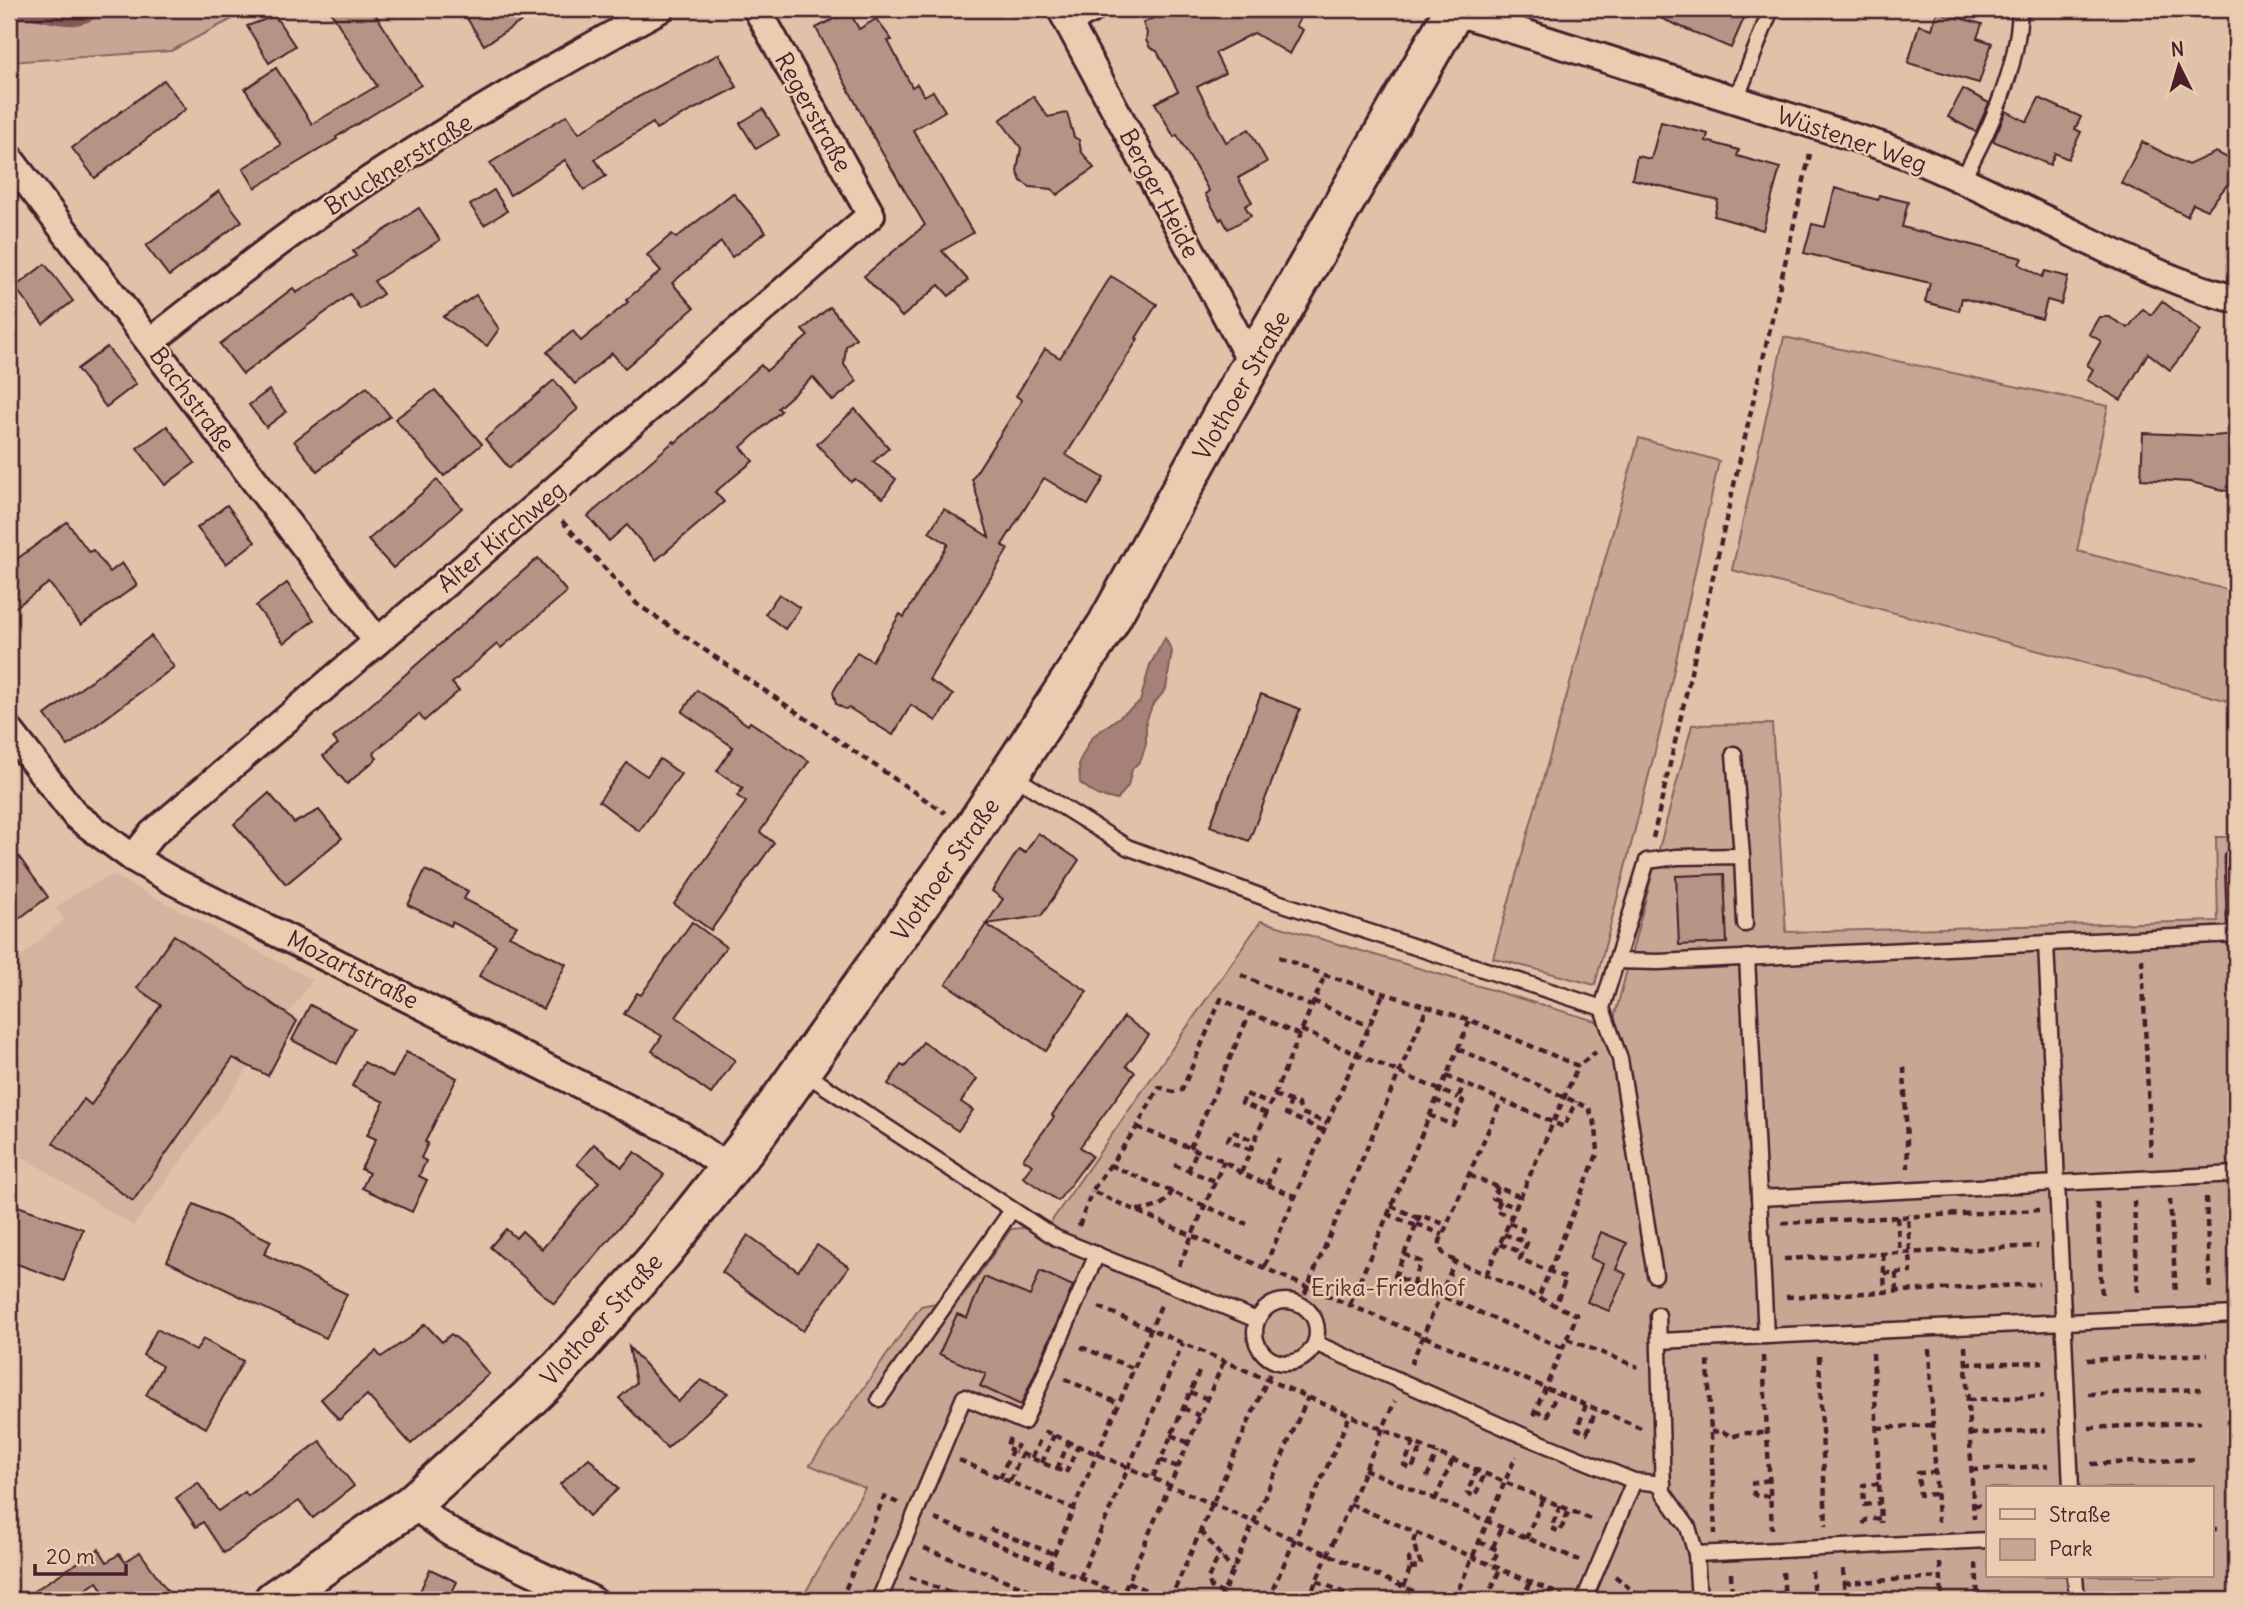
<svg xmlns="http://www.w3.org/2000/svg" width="2245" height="1609" font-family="Delius,sans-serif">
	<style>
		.built { fill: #d3b49e }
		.green { fill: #c7a794; stroke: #886360; stroke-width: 2; fill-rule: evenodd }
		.water { fill: #a58177; stroke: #815a59; stroke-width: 2 }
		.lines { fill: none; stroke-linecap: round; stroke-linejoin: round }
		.stream { stroke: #815a59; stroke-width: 9 }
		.building { fill: #b69485; stroke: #4a1f2b; stroke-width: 2 }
		.lane-casing { stroke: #4a1f2b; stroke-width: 19 }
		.street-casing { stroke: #4a1f2b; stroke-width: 32 }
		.secondary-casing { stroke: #4a1f2b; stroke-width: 44 }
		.path { stroke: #4a1f2b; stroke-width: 4.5; stroke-dasharray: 7 5; stroke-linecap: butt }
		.lane { stroke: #eacdb1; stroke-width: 14 }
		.street { stroke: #eacdb1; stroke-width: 26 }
		.secondary { stroke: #eacdb1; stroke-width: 38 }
		.labels { text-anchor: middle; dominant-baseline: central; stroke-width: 5; stroke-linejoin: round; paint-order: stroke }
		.street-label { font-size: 24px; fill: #4a1f2b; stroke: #eacdb1 }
		.park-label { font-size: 24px; fill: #5d333b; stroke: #eacdb1 }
	</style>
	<rect width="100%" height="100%" fill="#e0c2a9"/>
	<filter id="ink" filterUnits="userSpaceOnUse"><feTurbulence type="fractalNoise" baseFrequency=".0143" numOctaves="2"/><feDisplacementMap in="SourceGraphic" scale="14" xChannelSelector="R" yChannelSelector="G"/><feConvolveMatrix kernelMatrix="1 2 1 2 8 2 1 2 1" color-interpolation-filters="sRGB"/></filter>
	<g filter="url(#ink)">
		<polygon class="built" points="112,875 313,980 133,1226 9,1148 9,967 64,920 56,908 76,893"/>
		<g class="green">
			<polygon points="9,9 251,9 171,51 9,62"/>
			<polygon points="1784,337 2108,406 2077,551 2236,592 2236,703 1732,570"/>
			<polygon points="1639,438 1719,461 1663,720 1595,985 1493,958"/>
			<path d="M 1772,724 L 1786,932 L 2218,921 L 2216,837 L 2236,837 L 2236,1600 L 801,1600 L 865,1488 L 810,1465 L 921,1306 L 962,1298 L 1011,1229 L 1048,1226 L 1261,921 L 1612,1026 L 1692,725 ZM 1988,1488 L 2212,1488 L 2212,1576 L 1988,1576 Z"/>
		</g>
		<polygon class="water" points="1165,638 1172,651 1166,689 1152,706 1146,722 1146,744 1141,760 1132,769 1128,786 1117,800 1097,795 1080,783 1079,762 1092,737 1140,702 1150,665"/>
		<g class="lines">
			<path class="stream" d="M 9,14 C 45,9 69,35 102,9"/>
		</g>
		<g class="building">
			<polygon points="329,9 372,9 421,85 336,137 337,139 255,188 243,168 281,145 245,89 276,68 312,124 377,86"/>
			<polygon points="461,9 541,9 484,45"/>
			<polygon points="1171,9 1306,9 1296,26 1303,30 1290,54 1254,33 1215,53 1225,73 1197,87 1226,142 1249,129 1267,162 1238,178 1252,202 1245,206 1251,216 1228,229 1222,218 1220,220 1205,194 1209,191 1177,135 1174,137 1155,103 1178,91 1157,51 1150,48 1146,40 1147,33 1143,23"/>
			<polygon points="1639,9 1748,9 1731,48"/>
			<polygon points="849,11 859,29 876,19 892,40 888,41 912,87 917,84 924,96 933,91 945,111 913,130 973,233 942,251 968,280 949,296 939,285 902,317 864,276 925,225 880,149 816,28"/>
			<polygon points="1937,12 1982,24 1977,38 1992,43 1979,83 1908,63 1919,25 1932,29"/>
			<polygon points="275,16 295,46 269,63 247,26"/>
			<polygon points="719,54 737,87 656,129 653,123 595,159 606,176 584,190 565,160 510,195 490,163 567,115 579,133 621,106"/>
			<polygon points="164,80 186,109 95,178 72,148"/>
			<polygon points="1963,89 1989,103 1976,132 1948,117"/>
			<polygon points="1033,96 1048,117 1067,113 1074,137 1079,140 1081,151 1094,168 1057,195 1052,189 1030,187 1021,181 1017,171 1021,148 1000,120"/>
			<polygon points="2039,98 2081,117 2075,129 2081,132 2068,159 2055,153 2050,165 1993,141 2006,111 2027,122"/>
			<polygon points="763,109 779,135 756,149 740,123"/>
			<polygon points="1661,122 1708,134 1706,141 1739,150 1737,156 1780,168 1763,230 1714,216 1718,200 1632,179 1637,156 1651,159"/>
			<polygon points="2142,142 2188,165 2216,152 2236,162 2236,174 2207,210 2193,204 2187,216 2121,183"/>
			<polygon points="1835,188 1878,200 1879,195 1908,202 1902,227 2022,258 2019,264 2042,277 2045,271 2068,277 2061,304 2047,300 2042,319 1962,298 1959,311 1925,302 1930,283 1804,253 1812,224 1825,227"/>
			<polygon points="494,190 507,211 484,225 470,205"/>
			<polygon points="219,191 242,221 169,276 146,246"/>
			<polygon points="733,193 766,232 732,257 721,242 672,283 694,308 625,368 612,353 575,384 547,352 573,331 581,341 628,302 626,300 661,271 647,255 672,234 676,238"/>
			<polygon points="419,208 440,240 374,281 383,294 360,309 350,294 243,374 220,344 293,288 296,293 335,269 356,256 353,251"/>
			<polygon points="45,264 73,301 43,324 15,287"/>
			<polygon points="1111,276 1157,304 1136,338 1138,339 1066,455 1104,478 1088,505 1044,478 1002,545 1008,549 929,680 953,695 936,721 911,705 893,735 849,708 845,709 836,704 833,692 857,652 872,661 900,614 904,617 948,544 929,532 944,509 989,537 972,479 1022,400 1016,396 1045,349 1060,358"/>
			<polygon points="476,295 499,329 487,346 443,317"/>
			<polygon points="2162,301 2201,331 2170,370 2148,353 2121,400 2087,380 2093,369 2087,365 2101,341 2089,334 2099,317 2109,317 2128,328 2143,309 2151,315"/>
			<polygon points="830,307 856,338 846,346 844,365 857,381 833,401 813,377 778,408 781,411 741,447 753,461 715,492 724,502 656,560 627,525 609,541 588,516 674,441 675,443 761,365 766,371 808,336 802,330"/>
			<polygon points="107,347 136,384 106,407 77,369"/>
			<polygon points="554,380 578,409 509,468 485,439"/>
			<polygon points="367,387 390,416 317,471 294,441"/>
			<polygon points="269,390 286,412 266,427 249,405"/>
			<polygon points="435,390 482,444 444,476 395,419"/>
			<polygon points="855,409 889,448 873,462 896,479 883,498 855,479 851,482 817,444"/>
			<polygon points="167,426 195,463 165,485 137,448"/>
			<polygon points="2143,433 2213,436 2236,434 2236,493 2190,482 2141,479"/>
			<polygon points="437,480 462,508 393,568 368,540"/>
			<polygon points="227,505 255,542 226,564 197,528"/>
			<polygon points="67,522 89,552 93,550 110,572 122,563 137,585 81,625 49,583 9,612 9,565"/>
			<polygon points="538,558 567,592 501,648 497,644 452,683 459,691 424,721 419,714 373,753 377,758 347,784 323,756 338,744 333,738"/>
			<polygon points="287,583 314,620 284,643 256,606"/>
			<polygon points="779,594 800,608 785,629 765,614"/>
			<polygon points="151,636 174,667 68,746 45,715"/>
			<polygon points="697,690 748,725 750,722 809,761 760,832 774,843 711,930 674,904 746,802 737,796 743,788 717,771 733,747 682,712"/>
			<polygon points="1261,694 1300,709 1249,841 1210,826"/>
			<polygon points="660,759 681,774 639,831 599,801 627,763 647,776"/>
			<polygon points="269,793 294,823 319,810 342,838 286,884 234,824"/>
			<polygon points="1038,833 1079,860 1041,916 986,924 1087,991 1046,1051 946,984 1003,899 992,891 1019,849 1025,853"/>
			<polygon points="9,843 48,897 9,926"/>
			<polygon points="425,870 468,891 464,899 517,926 509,936 566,964 543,1009 479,976 496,945 452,922 451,926 408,905"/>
			<polygon points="1724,874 1727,943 1679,945 1676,876"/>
			<polygon points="692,922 726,947 676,1017 735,1060 711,1094 652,1051 662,1036 624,1014 637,993 641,995"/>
			<polygon points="174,935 297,1021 268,1076 233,1058 133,1201 53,1143 84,1099 91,1105 161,1005 137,988"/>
			<polygon points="310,1005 355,1028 337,1064 292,1040"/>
			<polygon points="1124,1017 1149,1035 1126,1066 1135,1072 1080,1147 1092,1156 1058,1201 1023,1177 1032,1165 1023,1159 1054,1117 1052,1115"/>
			<polygon points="923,1042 977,1079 961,1102 973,1110 958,1131 888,1084 901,1065 905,1067"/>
			<polygon points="406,1052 457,1078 425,1142 428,1143 421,1158 426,1161 419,1176 427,1180 412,1212 362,1188 369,1173 361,1169 376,1139 367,1135 384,1102 352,1086 364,1062 393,1077"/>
			<polygon points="594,1144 622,1167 635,1152 664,1175 554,1304 490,1247 506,1229 516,1238 522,1231 542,1249 599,1182 577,1164"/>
			<polygon points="9,1203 83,1229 64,1281 9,1261"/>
			<polygon points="194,1204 271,1241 264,1254 347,1294 326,1338 167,1261"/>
			<polygon points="1601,1232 1627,1243 1616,1269 1626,1274 1609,1311 1587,1302 1603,1264 1590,1258"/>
			<polygon points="748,1235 798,1271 817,1245 849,1267 803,1331 722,1272"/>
			<polygon points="1040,1271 1073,1286 1021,1405 980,1386 986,1374 939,1354 957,1314 967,1318 984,1277 1030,1296"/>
			<polygon points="425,1324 442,1342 451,1334 460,1341 489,1374 411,1444 367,1395 339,1420 321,1399 376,1351 381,1357 409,1338"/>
			<polygon points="157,1329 196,1351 203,1339 243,1361 206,1428 146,1395 162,1366 143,1355"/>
			<polygon points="629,1347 678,1402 701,1380 728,1393 667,1448 619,1398 636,1383"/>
			<polygon points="320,1441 354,1486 313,1518 299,1501 224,1553 203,1522 196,1527 176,1498 198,1483 218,1511 245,1492 248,1496"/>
			<polygon points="589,1458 618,1489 589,1516 560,1484"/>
			<polygon points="99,1549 107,1562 119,1554 125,1562 140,1552 174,1600 109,1600 97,1582 70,1600 20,1600"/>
			<polygon points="430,1569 457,1582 448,1600 416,1600"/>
		</g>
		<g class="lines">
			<g class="lane-casing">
				<g id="lane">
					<polyline points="1736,100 1771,9"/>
					<path d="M 1962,180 C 1991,127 2018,69 2020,9"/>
					<polyline points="1734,754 1742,856"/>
					<polyline points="1010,774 1127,847 1268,899 1602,1008"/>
					<polyline points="2233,858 2236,944"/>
					<polyline points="2046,943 2071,1488"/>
					<polyline points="1747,957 1766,1336"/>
					<polyline points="1616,961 1658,962 2236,934"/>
					<polyline points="803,1072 1056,1238 1257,1320"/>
					<polyline points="1759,1198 2236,1174"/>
					<polyline points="1655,1275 1620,1059 1602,1008 1647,861 1677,857 1742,856 1745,924"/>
					<circle cx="1286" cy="1332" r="31"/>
					<polyline points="1658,1315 1663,1492 1688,1527 1696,1554 1988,1540"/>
					<polyline points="1659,1341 2236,1314"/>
					<polyline points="1315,1343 1524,1436 1634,1481 1663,1484"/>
					<polyline points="879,1399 1012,1210"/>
					<polyline points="1696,1554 1699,1600"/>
					<polyline points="2075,1576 2077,1600"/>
					<polyline points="879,1600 964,1397 1024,1422 1097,1254"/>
					<polyline points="1584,1600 1634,1481"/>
				</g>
			</g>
			<g class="street-casing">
				<g id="street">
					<polyline points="1061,9 1253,365"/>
					<path d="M 1454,11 L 1888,148 C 1956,175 2022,208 2087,240 C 2135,263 2184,287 2236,299"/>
					<polyline points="1068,21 1092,9"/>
					<polyline points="9,158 376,640"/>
					<path d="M 150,342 C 207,298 263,252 323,211 C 430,138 546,70 660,9"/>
					<polyline points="9,730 76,816 133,858 173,881 681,1135 729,1169"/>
					<polyline points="133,858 152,834 543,500 871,215 757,9"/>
					<polyline points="412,1504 451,1533 592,1600"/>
				</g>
			</g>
			<g class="secondary-casing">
				<polyline id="secondary" points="274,1600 412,1504 528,1399 559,1369 661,1254 757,1133 972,831 1107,625 1223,414 1455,9"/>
			</g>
			<g class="path">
				<polyline points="562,521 637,604 945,813"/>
				<polyline points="1653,838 1810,154"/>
				<polyline points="1279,957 1325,975 1470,1020 1578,1066 1596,1052"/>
				<polyline points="2142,959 2151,1156"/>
				<polyline points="1241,975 1311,1006"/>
				<polyline points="1313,1001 1369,1026"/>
				<polyline points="1301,1030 1458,1098"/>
				<polyline points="1299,1035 1221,999 1182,1090 1173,1092 1159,1087 1137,1127 1092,1191 1307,1287 1641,1428"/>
				<polyline points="1458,1049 1589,1108 1596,1127 1598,1152 1538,1299"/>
				<polyline points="1904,1067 1908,1168"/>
				<polyline points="1446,1076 1564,1127 1576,1101"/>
				<polyline points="1274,1095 1298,1104 1302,1113 1327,1123"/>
				<polyline points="1435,1100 1459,1111"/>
				<polyline points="1291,1101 1286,1114 1324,1131"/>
				<polyline points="1266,1113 1242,1103 1246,1094 1270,1104"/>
				<polyline points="1429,1115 1453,1125 1463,1101 1458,1098 1464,1084"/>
				<polyline points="1137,1127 1224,1161 1241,1173 1296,1197"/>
				<polyline points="1190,1148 1250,1013"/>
				<polyline points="1251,1150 1228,1140 1232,1131 1254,1141"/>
				<polyline points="1110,1165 1247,1224"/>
				<polyline points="1174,1165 1215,1181"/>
				<polyline points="1188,1171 1197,1150"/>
				<polyline points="1241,1173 1325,975"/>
				<polyline points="1469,1175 1521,1197"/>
				<polyline points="1267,1185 1278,1158"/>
				<polyline points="1498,1187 1493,1198 1516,1208"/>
				<polyline points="2206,1197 2210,1293"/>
				<polyline points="2170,1199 2176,1295"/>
				<polyline points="1500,1201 1496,1211 1512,1217"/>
				<polyline points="2134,1201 2138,1297"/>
				<polyline points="2097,1203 2102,1299"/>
				<polyline points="1391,1206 1419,1218"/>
				<path d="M 1137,1210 C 1153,1209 1165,1207 1172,1191"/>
				<polyline points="1387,1214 1416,1226 1420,1215 1447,1225"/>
				<polyline points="1897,1217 1900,1253"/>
				<polyline points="1509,1223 1523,1229 1519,1240"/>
				<polyline points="1782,1223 2039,1210"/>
				<polyline points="1417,1224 1443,1235"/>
				<polyline points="1079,1226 1092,1191"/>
				<polyline points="1416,1226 1395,1276 1563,1348"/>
				<polyline points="1504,1234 1527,1243 1520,1259 1566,1278 1555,1306"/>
				<polyline points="1500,1244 1523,1253"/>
				<polyline points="1404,1254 1421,1262 1413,1283"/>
				<polyline points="1883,1254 1885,1292"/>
				<polyline points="1784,1259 2038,1246"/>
				<path d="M 1455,1261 C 1445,1256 1439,1252 1440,1241 L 1501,1101"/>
				<polyline points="1179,1266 1224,1161"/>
				<polyline points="1265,1266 1383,994"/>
				<polyline points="1884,1273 1896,1273 1897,1291"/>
				<polyline points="1896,1273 1911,1272 1908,1214"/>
				<polyline points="1486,1275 1578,1066"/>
				<polyline points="1786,1297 2039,1284"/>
				<polyline points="1350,1304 1470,1020"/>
				<polyline points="1300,1305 1428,1005"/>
				<polyline points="1099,1307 1595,1521"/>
				<polyline points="1567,1339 1638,1367"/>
				<polyline points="1965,1346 1974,1519"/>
				<polyline points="1081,1347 1133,1368"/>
				<polyline points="1929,1349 1938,1522"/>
				<polyline points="1873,1353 1881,1523"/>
				<polyline points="1763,1356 1772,1529"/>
				<polyline points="1819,1356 1826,1526"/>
				<polyline points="2087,1360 2208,1354"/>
				<polyline points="1708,1361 1715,1534"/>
				<polyline points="1411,1364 1455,1261 1577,1315 1533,1416"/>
				<polyline points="1966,1364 2043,1362"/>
				<polyline points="1065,1379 1118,1403"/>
				<polyline points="1190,1392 1208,1399"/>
				<polyline points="2088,1394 2201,1389"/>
				<polyline points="1968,1400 2044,1396"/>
				<polyline points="1586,1405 1577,1429 1587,1433 1596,1410"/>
				<polyline points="1183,1408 1200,1416"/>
				<polyline points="1535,1411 1547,1416 1557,1393"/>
				<polyline points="1877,1428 1933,1425"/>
				<polyline points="2089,1428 2201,1422"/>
				<polyline points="1044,1431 1434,1600"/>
				<polyline points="1711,1432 1722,1431 1732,1437 1743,1433 1767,1433"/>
				<polyline points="1970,1434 2046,1430"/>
				<polyline points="1171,1435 1189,1443"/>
				<polyline points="1010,1438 1006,1447 1012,1450"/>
				<polyline points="1414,1442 1404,1465 1412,1469 1422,1446"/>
				<polyline points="1022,1454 1066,1473 1078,1446"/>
				<polyline points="1032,1458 1041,1437"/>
				<polyline points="959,1460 1074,1509"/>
				<polyline points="1160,1460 1178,1467"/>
				<polyline points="1042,1463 1054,1435"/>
				<polyline points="2091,1464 2198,1459"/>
				<polyline points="1057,1469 1069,1442"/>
				<polyline points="1364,1469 1579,1560"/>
				<polyline points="1477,1470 1467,1493 1475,1496 1485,1473"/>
				<polyline points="1972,1470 2048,1466"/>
				<polyline points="1936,1472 1918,1473 1920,1495 1937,1494"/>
				<polyline points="1153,1477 1199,1372"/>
				<polyline points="1427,1477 1437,1453"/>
				<polyline points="1000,1478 1012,1450 1015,1451 1018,1444"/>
				<polyline points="1769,1480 1753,1483 1754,1494 1757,1496 1771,1496"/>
				<polyline points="1010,1481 1022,1454 1015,1451"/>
				<polyline points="1879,1484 1863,1485 1864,1505 1880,1503"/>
				<polyline points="1435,1500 1453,1459"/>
				<polyline points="1350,1504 1563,1596"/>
				<polyline points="1973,1505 1988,1505"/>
				<polyline points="1560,1506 1551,1528 1560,1532 1569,1510"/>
				<polyline points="935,1519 1122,1595"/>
				<polyline points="1863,1524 1866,1520 1881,1518"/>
				<polyline points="990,1529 1054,1554"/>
				<polyline points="2212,1529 2217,1529"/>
				<polyline points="1201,1531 1233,1571"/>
				<polyline points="1526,1539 1543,1498"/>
				<polyline points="1479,1542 1498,1550 1492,1565"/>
				<polyline points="1493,1547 1501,1528"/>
				<polyline points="924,1548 1055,1600"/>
				<polyline points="1940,1563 1942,1600"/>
				<polyline points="1976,1563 1978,1600"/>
				<polyline points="1049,1566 1162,1303"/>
				<polyline points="1410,1568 1419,1567 1421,1564 1413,1543 1416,1532"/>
				<polyline points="1843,1569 1845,1600"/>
				<polyline points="1812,1571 1814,1600"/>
				<polyline points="1783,1572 1785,1600"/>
				<polyline points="1731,1573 1732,1600"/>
				<polyline points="1615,1576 1636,1594 1636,1600"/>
				<polyline points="910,1577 968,1600"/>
				<polyline points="1080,1578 1183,1343"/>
				<polyline points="1317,1581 1361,1600"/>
				<polyline points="1128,1582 1167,1600"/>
				<polyline points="1844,1583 1941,1577"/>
				<polyline points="1404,1587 1410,1568 1409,1559 1417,1553"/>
				<polyline points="1223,1594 1211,1587 1208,1578 1216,1562 1223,1558"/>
				<polyline points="841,1600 884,1497 898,1503"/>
				<polyline points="1120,1600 1224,1361"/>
				<polyline points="1170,1600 1275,1362"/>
				<polyline points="1220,1600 1308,1397"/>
				<polyline points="1268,1600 1350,1415"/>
				<polyline points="1308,1600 1395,1401"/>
				<polyline points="1454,1600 1516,1456"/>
				<polyline points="1487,1600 1500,1569"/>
				<polyline points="1522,1600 1530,1582"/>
			</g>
			<use href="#lane" class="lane"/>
			<use href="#street" class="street"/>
			<use href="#secondary" class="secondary"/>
		</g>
	</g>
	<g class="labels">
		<g class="street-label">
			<text transform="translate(814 112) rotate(61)">Regerstraße</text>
			<text transform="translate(1852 139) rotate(19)">Wüstener Weg</text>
			<text transform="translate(398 164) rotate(-32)">Brucknerstraße</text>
			<text transform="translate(1160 193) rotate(62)">Berger Heide</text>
			<text transform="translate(1241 385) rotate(-60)">Vlothoer Straße</text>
			<text transform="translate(193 399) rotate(53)">Bachstraße</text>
			<text transform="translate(501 536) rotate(-40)">Alter Kirchweg</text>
			<text transform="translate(945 869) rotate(-55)">Vlothoer Straße</text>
			<text transform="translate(353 969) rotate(27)">Mozartstraße</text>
			<text transform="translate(601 1319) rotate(-48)">Vlothoer Straße</text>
		</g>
		<g class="park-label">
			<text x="1388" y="1287">Erika-Friedhof</text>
		</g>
	</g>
	<rect width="2245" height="1609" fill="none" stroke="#eacdb1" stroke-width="35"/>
	<rect x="18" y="18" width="2210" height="1574" fill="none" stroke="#4a1f2b" stroke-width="2.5" filter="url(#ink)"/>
	<rect x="1986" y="1486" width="228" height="91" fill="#eacdb1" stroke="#aa877b" stroke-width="2"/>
	<rect x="2000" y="1509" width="35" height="10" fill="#eacdb1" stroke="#aa877b" stroke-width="2"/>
	<text x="2049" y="1522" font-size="21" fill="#4a1f2b">Straße</text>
	<rect x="2000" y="1539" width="35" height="21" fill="#c7a794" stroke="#aa877b" stroke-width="2"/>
	<text x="2049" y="1556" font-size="21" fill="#4a1f2b">Park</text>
	<g transform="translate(2179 66) rotate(355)" stroke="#eacdb1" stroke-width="5" paint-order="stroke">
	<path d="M0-5L12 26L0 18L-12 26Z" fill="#4a1f2b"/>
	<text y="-10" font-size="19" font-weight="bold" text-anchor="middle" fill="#4a1f2b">N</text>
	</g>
	<path d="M35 1564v10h91v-10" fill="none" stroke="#4a1f2b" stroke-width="3.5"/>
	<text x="46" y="1564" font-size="21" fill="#4a1f2b" stroke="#eacdb1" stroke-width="5" paint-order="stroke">20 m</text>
</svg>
